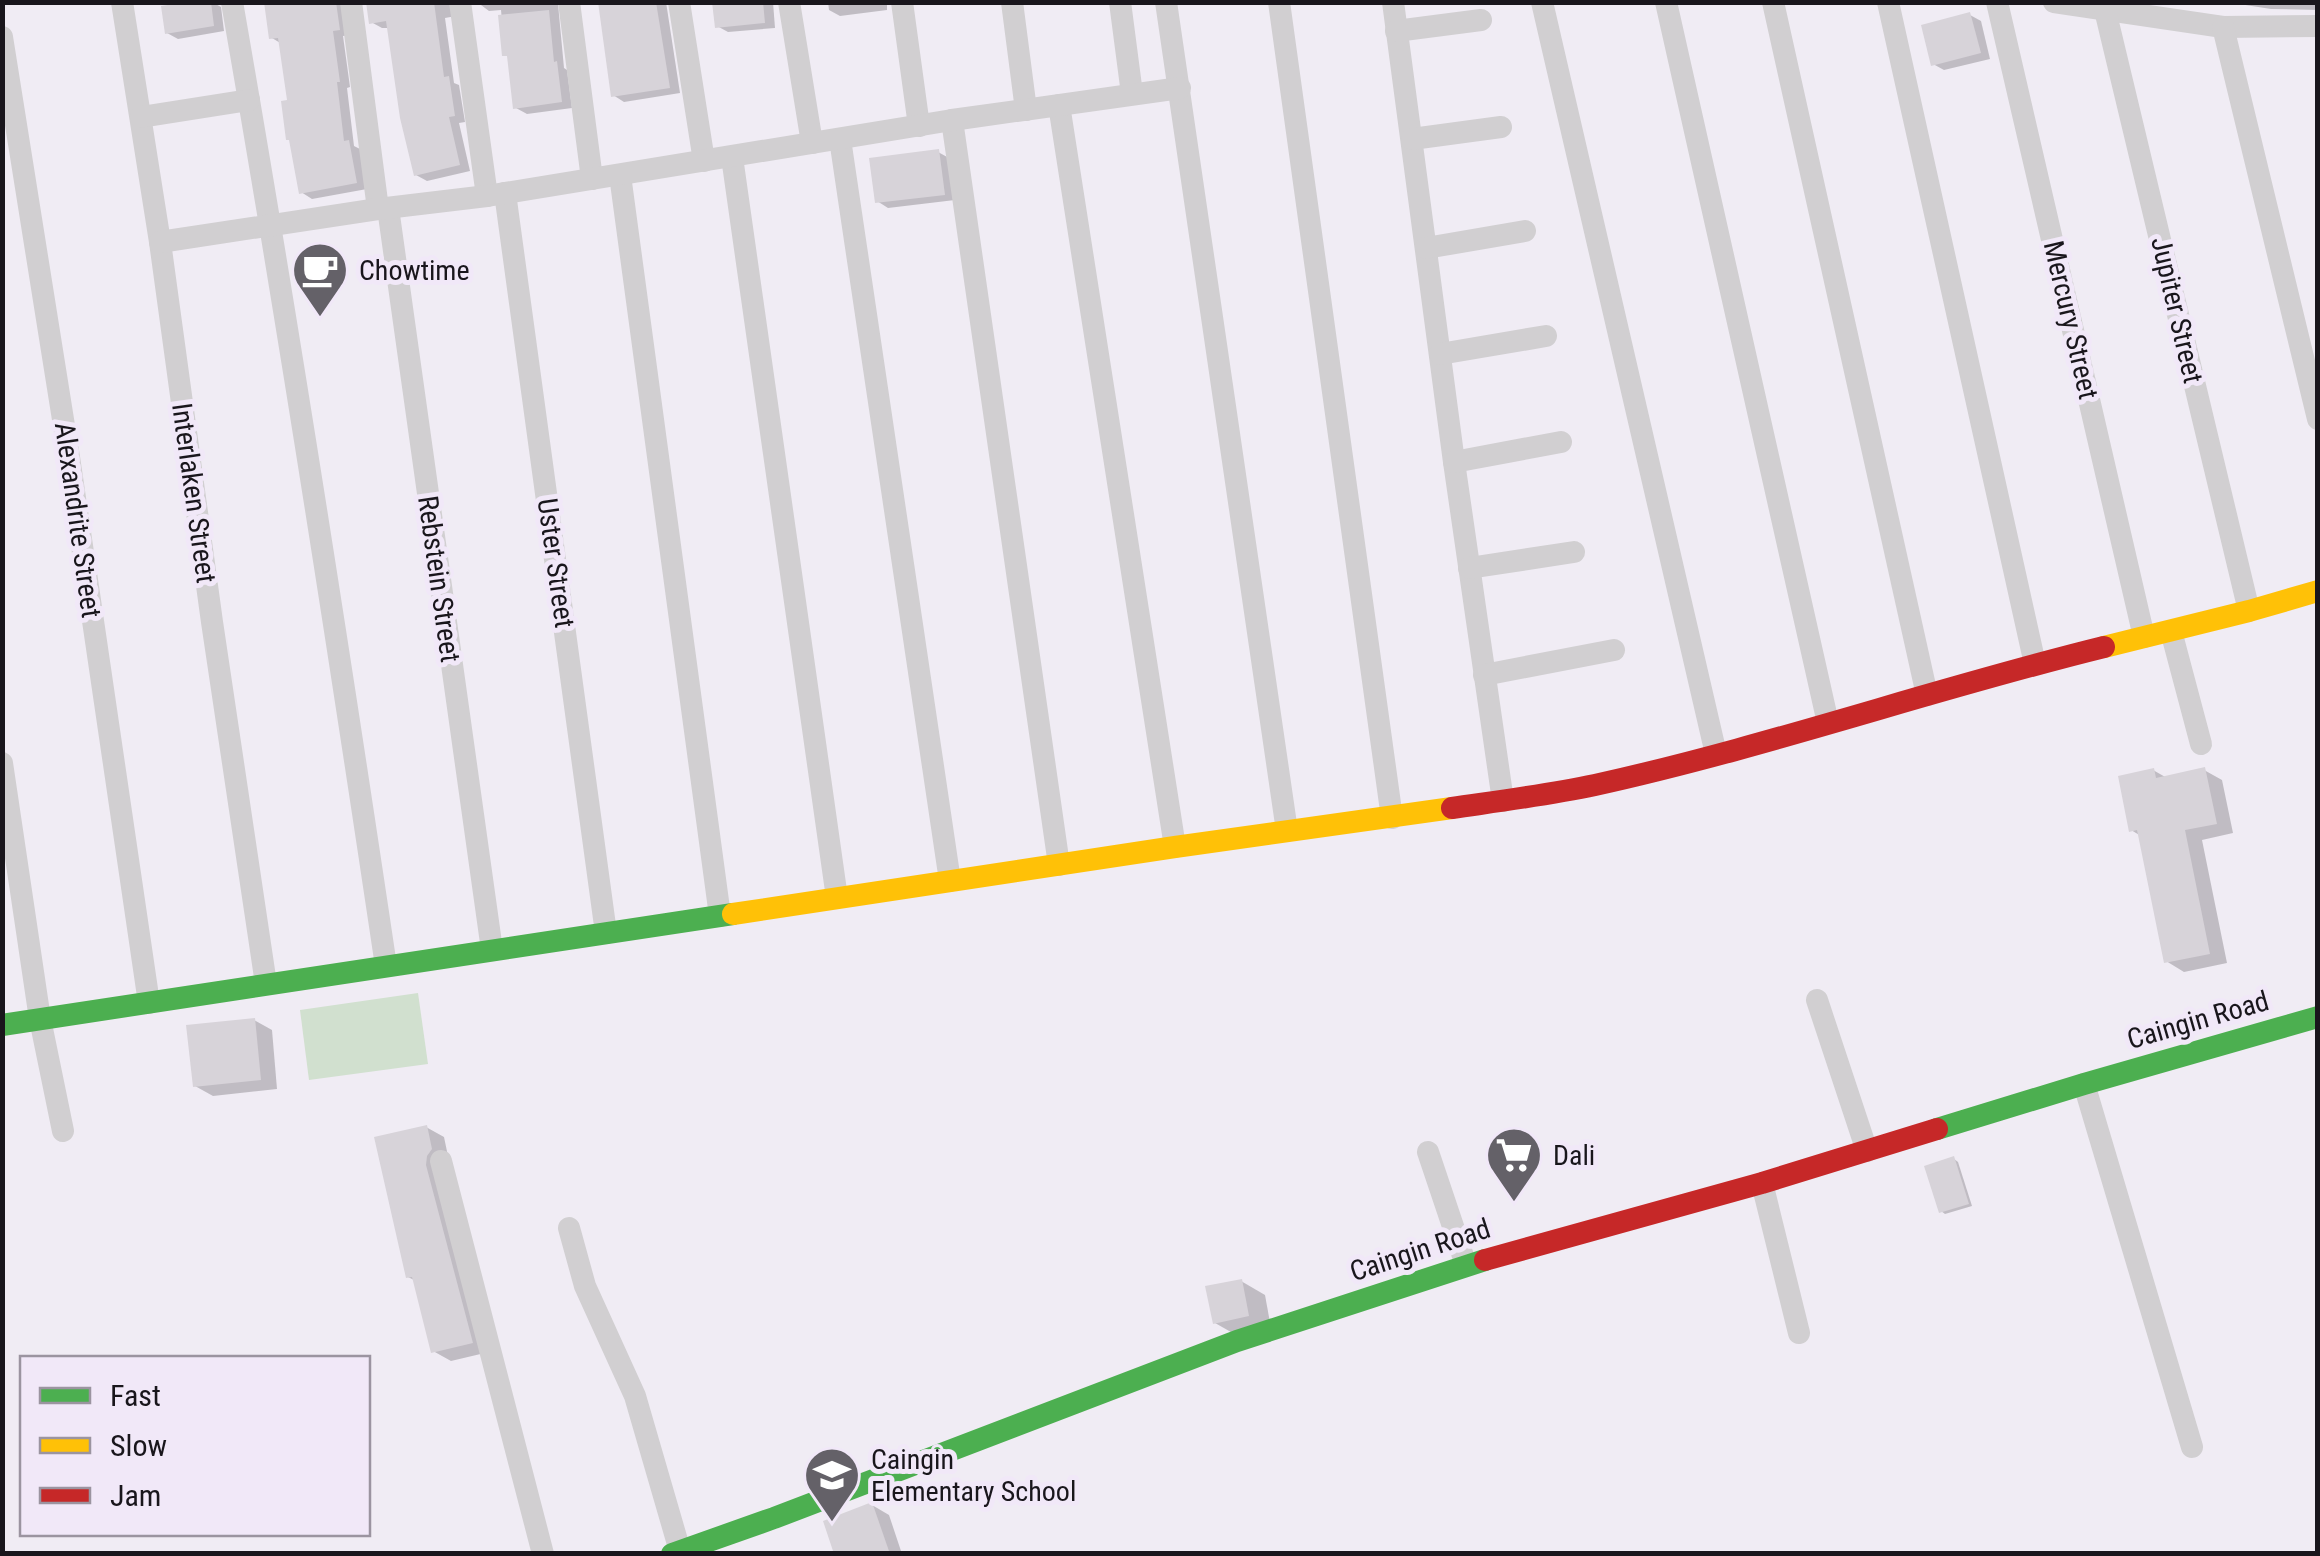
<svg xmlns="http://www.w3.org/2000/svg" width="2320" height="1556" font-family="'Roboto Condensed',sans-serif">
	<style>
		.green { fill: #d1e0cf }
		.shadow { fill: #0003 }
		.building { fill: #d7d3d9 }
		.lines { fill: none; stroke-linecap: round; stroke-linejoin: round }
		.street { stroke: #d1cfd1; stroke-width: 22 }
		.fast { stroke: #4caf50; stroke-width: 22 }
		.slow { stroke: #ffc107; stroke-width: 22 }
		.jam { stroke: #c62828; stroke-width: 22 }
		.labels { text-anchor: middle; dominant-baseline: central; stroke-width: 10; stroke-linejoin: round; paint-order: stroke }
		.poi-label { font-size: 28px; fill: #19161c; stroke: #f1e8f8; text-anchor: start }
		.street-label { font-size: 28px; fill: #19161c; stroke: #f1e8f8 }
	</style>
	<rect width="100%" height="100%" fill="#f0ecf4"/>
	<polygon class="green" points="418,993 428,1064 309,1080 300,1010"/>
	<g class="shadow">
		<polygon points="200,2 212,2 221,7 224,31 178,39 167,33"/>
		<polygon points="266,2 348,2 350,35 343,36 350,87 347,88 354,146 360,149 367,189 312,199 301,192 282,44 272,38"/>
		<polygon points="368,2 457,2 456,16 445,18 454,83 459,85 465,122 459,123 470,171 427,181 416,175 390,28 382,28 371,22"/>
		<polygon points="477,2 566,2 558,4 564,68 567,70 572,108 527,114 516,108 509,57 505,55 501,10 489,11"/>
		<polygon points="600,2 666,2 680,93 624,102 613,95"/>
		<polygon points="715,2 773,2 775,28 728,32 717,26"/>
		<polygon points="828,2 887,2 887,10 840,16 829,10"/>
		<polygon points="2226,2 2318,2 2318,10 2271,9"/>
		<polygon points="1970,15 1981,21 1990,59 1944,70 1933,64"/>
		<polygon points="938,152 949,158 955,200 888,208 877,201"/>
		<polygon points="2153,770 2167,778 2204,770 2222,780 2233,833 2202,840 2227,963 2184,972 2166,961 2141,836 2131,830"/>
		<polygon points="254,1020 272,1030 277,1089 213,1096 195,1086"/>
		<polygon points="426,1127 444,1137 489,1352 451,1361 433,1351 416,1281 408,1277"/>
		<polygon points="1954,1159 1958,1162 1972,1206 1945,1214 1941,1211"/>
		<polygon points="1241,1281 1265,1295 1271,1328 1238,1336 1215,1323"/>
		<polygon points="872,1505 889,1515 902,1554 836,1554"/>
	</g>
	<g class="building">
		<polygon points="186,2 211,2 214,26 165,34 161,6"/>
		<polygon points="264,2 336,2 340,30 333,31 340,82 337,82 344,141 349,140 357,183 299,194 289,140 286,140 281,101 287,100 278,38 269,39"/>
		<polygon points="366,2 434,2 444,77 449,76 455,116 449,117 460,165 414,176 400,118 386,21 369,24"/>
		<polygon points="598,2 656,2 670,88 611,97"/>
		<polygon points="712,2 763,2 765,23 715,28"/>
		<polygon points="549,10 554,62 557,61 562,102 513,109 507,56 502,56 498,15"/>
		<polygon points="1970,12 1981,53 1931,66 1921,25"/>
		<polygon points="939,149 945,195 875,203 869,158"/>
		<polygon points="2205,767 2217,824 2185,830 2210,954 2164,963 2137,830 2129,832 2118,776 2154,768 2156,778"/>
		<polygon points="255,1018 261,1080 193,1087 186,1025"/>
		<polygon points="427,1125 432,1149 427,1156 426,1165 473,1343 431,1353 412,1277 406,1278 374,1137"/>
		<polygon points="1954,1156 1969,1204 1939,1213 1924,1166"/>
		<polygon points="1242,1279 1249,1316 1213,1324 1205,1286"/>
		<polygon points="872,1502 890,1554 834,1554 823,1521"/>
	</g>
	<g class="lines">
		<g class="street">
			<polyline points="122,2 160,242 212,622 266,984"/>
			<path d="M 232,2 C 288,323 338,644 386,966"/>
			<polyline points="351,2 378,209"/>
			<polyline points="460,2 487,196"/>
			<polyline points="569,2 592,179"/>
			<polyline points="679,2 704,161"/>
			<polyline points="789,2 812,143"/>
			<polyline points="902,2 919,126"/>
			<polyline points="1012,2 1026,110"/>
			<polyline points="1120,2 1132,94"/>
			<polyline points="1166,2 1287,831"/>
			<polyline points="1279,2 1392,818"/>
			<polyline points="1393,2 1454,462 1503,801"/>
			<polyline points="1542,2 1716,754"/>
			<polyline points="1666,2 1828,723"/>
			<polyline points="1773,2 1927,695"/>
			<polyline points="1888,2 2035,664"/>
			<polyline points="1997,2 2144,637"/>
			<polyline points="2054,2 2223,27 2318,26"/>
			<polyline points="2105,10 2249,611"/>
			<polyline points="2223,27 2318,419"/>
			<polyline points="1396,31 1481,20"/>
			<polyline points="2,37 69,457 149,1003"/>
			<polyline points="1059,105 1175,847"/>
			<polyline points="141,117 249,100"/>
			<polyline points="952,120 1059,865"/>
			<polyline points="840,139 950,881"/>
			<polyline points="1412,139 1501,127"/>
			<polyline points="732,157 837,898"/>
			<polyline points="620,175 720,916"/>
			<polyline points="505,193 606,933"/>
			<polyline points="388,208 492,950"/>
			<polyline points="160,242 378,209 487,196 952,120 1180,88"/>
			<polyline points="1426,248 1525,231"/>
			<polyline points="1440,354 1546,336"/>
			<polyline points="1454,462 1561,442"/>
			<polyline points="1469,568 1574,552"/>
			<polyline points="2171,631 2201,744"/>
			<polyline points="1484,675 1614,650"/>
			<polyline points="2,763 40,1019 63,1131"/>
			<polyline points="1817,1000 1867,1151"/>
			<polyline points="2084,1084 2192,1447"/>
			<polyline points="1428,1152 1466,1265"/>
			<polyline points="441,1161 543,1554"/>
			<polyline points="1762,1183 1799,1333"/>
			<polyline points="569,1228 585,1286 635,1396 680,1551"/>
		</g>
		<g class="fast">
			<polyline points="2,1025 733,914"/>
			<polyline points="1937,1129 2084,1084 2318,1017"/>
			<polyline points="672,1554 774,1518 1237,1341 1485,1260"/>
		</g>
		<g class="slow">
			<polyline points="2104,647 2249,611 2318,591"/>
			<polyline points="733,914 1175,847 1452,808"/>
		</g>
		<g class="jam">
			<path d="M 1452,808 C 1500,801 1548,795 1595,785 C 1767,747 1933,689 2104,647"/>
			<polyline points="1485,1260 1762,1183 1937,1129"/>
		</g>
	</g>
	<defs>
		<g id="cafe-pin" transform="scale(2.875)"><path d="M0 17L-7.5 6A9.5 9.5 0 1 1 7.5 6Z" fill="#646168" stroke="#f1e8f8"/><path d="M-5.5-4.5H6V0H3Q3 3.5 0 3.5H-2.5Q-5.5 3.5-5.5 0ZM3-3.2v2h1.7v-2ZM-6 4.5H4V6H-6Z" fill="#fff"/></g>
		<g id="supermarket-pin" transform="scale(2.875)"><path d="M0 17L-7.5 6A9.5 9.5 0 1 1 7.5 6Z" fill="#646168" stroke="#f1e8f8"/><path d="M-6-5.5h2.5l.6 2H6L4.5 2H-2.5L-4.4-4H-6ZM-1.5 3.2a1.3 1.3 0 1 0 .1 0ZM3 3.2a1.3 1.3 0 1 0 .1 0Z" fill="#fff"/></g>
		<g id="school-pin" transform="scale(2.875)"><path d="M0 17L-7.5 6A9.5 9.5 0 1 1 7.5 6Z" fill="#646168" stroke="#f1e8f8"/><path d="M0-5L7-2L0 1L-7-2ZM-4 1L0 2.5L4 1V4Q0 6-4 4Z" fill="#fff"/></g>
	</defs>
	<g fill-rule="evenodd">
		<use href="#cafe-pin" x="320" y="270"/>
		<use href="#supermarket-pin" x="1514" y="1155"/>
		<use href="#school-pin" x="832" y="1475"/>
	</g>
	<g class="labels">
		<g class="poi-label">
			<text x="359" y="270">Chowtime</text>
			<text x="1553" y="1155">Dali</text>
			<text x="871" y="1459">Caingin<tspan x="871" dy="32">Elementary School</tspan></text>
		</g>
		<g class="street-label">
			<text transform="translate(2177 310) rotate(77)">Jupiter Street</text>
			<text transform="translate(2071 320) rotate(77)">Mercury Street</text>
			<text transform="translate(194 493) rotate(82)">Interlaken Street</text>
			<text transform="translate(78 520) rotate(82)">Alexandrite Street</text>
			<text transform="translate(556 563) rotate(82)">Uster Street</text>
			<text transform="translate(439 579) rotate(82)">Rebstein Street</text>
			<text transform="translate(2198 1020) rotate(-16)">Caingin Road</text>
			<text transform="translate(1420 1250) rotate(-18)">Caingin Road</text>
		</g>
	</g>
	<rect width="2320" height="1556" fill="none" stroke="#19161c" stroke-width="10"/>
	<rect x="20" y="1356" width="350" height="180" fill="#f1e8f8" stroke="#9b94a0" stroke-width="2.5"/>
	<rect x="40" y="1388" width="50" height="15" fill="#4caf50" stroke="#9b94a0" stroke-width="2.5"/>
	<text x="110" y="1406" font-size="30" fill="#19161c">Fast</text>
	<rect x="40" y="1438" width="50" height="15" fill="#ffc107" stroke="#9b94a0" stroke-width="2.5"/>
	<text x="110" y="1456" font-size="30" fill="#19161c">Slow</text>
	<rect x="40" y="1488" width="50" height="15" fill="#c62828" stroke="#9b94a0" stroke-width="2.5"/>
	<text x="110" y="1506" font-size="30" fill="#19161c">Jam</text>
</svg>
